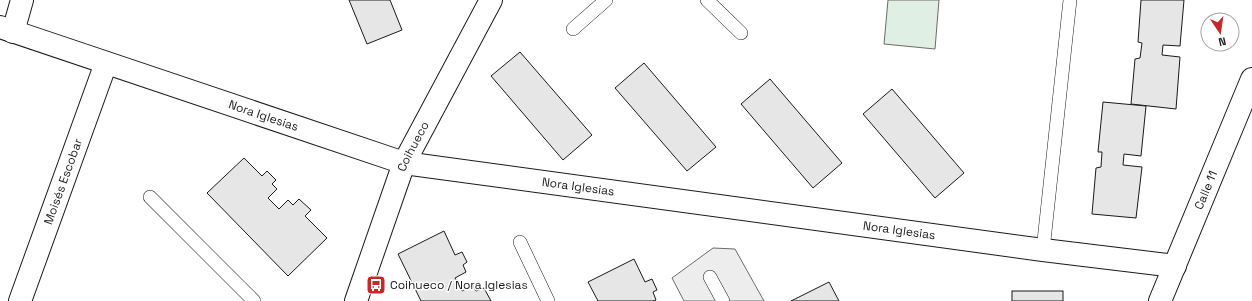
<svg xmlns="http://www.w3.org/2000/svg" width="1252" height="301" font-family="'Space Grotesk',sans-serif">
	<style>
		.green { fill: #e0efe3; stroke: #6a6a6a }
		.parking { fill: #ededed; stroke: #6a6a6a }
		.building { fill: #e6e6e6; stroke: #1a1a1a }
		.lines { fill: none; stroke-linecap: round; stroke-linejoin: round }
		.lane-casing { stroke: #1a1a1a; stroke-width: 14 }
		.street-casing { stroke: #1a1a1a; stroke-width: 24 }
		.lane { stroke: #fff; stroke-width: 13 }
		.street { stroke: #fff; stroke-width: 22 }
		.labels { text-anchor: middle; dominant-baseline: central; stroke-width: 3; stroke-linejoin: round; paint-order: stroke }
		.street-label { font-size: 12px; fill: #1a1a1a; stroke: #fff }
		.poi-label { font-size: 12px; fill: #1a1a1a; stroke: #fff; text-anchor: start }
	</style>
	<rect width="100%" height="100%" fill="#fff"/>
	<polygon class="green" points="888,0 939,0 935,49 884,44"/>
	<polygon class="parking" points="713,248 735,249 764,301 684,301 672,278"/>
	<g class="building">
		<polygon points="349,0 390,0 402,30 367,44"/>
		<polygon points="1141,0 1184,0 1180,46 1163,45 1162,55 1180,57 1176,109 1131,104 1135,59 1140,58 1142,43 1138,42"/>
		<polygon points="520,52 592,135 563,160 491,76"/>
		<polygon points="644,63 716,147 687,171 615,88"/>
		<polygon points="770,79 842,163 813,188 741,104"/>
		<polygon points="892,89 964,173 935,198 863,114"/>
		<polygon points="1103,102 1146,106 1141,156 1124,154 1123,165 1142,167 1136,218 1092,214 1096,168 1101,167 1102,152 1098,152"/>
		<polygon points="244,158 262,176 267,171 276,180 272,184 277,189 268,198 279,209 288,200 293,205 299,199 311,210 305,216 327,238 288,276 207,193"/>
		<polygon points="444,231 455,255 462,252 467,262 463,265 466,272 455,278 462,291 473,285 476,291 484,288 491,301 421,301 398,254"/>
		<polygon points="634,259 645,282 652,279 657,290 653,292 656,300 653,301 598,301 588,282"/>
		<polygon points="829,282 839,301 791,301"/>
		<rect x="1012" y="291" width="51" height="10"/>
	</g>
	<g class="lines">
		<g class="lane-casing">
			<g id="lane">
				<polyline points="707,0 741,33"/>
				<polyline points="573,29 606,0"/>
				<polyline points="150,197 254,301"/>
				<polyline points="520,242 548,301"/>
				<polyline points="1043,250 1070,0"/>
				<polyline points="710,277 723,301"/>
			</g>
		</g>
		<g class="street-casing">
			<g id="street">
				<path id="s1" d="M 0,27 L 404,163 L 1043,250 L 1175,266"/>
				<polyline points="13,32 22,0"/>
				<path id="s2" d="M 20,301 L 106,63"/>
				<path id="s3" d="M 356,301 L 404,163 L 491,0"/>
				<path id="s4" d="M 1160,301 L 1252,79"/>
			</g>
		</g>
		<use href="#lane" class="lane"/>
		<use href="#street" class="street"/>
	</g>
	<defs>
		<g id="bus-square" transform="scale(1)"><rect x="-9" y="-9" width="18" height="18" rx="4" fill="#c62828" stroke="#fff"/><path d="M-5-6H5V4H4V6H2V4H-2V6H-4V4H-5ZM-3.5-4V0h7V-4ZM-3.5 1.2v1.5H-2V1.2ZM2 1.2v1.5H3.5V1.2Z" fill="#fff"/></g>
	</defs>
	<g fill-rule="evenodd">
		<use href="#bus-square" x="376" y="285"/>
	</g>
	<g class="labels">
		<g class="street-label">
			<text stroke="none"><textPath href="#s1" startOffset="278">Nora Iglesias</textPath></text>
			<text stroke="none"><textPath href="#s3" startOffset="165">Coihueco</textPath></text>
			<text stroke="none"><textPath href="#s2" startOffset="127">Moisés Escobar</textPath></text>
			<text stroke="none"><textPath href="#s1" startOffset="602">Nora Iglesias</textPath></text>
			<text stroke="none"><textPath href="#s4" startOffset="120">Calle 11</textPath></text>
			<text stroke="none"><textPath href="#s1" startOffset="926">Nora Iglesias</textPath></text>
		</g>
		<g class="poi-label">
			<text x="390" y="285">Coihueco / Nora Iglesias</text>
		</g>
	</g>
	<g transform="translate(1220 32) rotate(167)"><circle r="19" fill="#ffffff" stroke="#a3a3a3"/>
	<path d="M0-3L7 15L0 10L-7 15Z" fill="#c62828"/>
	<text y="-6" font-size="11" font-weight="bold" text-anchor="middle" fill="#1a1a1a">N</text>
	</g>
</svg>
